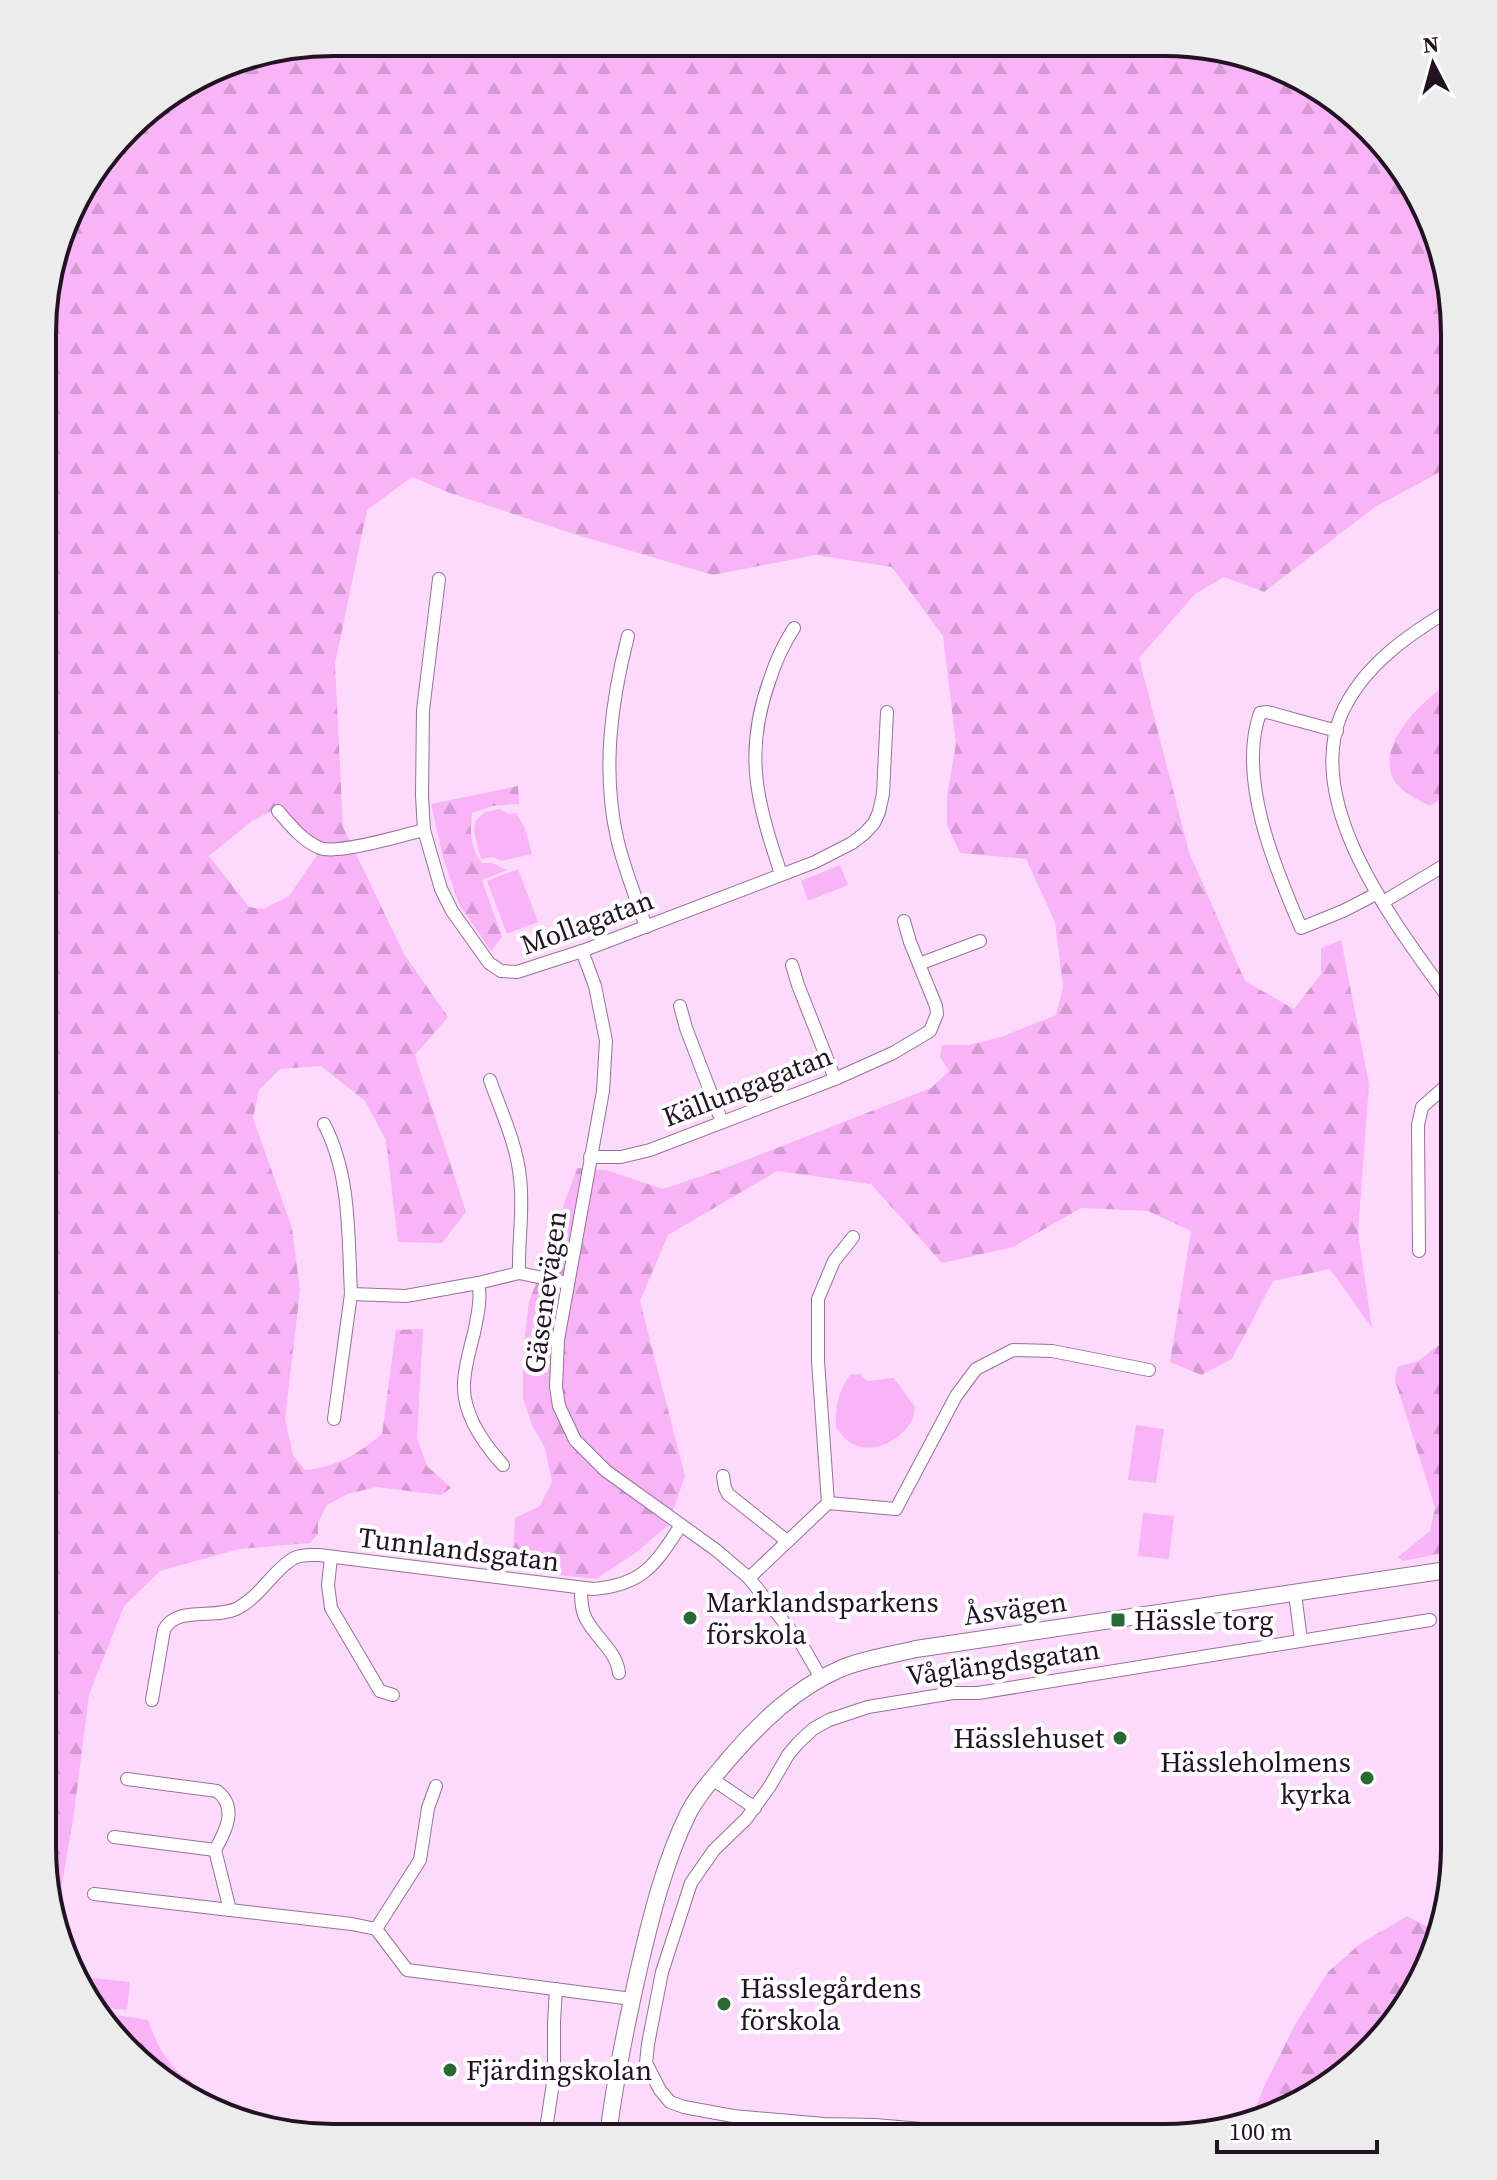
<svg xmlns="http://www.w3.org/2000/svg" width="1497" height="2180" font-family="'Source Serif 4',serif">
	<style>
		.green { fill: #f8b4f7 }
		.forest { fill: url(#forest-firs); fill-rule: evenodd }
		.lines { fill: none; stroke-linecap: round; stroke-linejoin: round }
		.minor-casing { stroke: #977096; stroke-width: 14 }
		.tertiary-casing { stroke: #977096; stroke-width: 18 }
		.minor { stroke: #fff; stroke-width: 12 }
		.tertiary { stroke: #fff; stroke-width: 16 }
		.poi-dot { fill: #276a34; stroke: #fff; stroke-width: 3 }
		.labels { text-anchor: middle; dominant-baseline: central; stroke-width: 8; stroke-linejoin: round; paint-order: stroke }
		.street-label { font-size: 28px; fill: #221322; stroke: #fff }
		.poi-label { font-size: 28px; fill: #221322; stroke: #fff; text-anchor: start }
		.rim { fill: none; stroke: #221322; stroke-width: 4 }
	</style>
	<defs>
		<pattern id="forest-firs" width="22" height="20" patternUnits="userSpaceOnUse" patternTransform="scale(2)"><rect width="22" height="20" fill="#f8b4f7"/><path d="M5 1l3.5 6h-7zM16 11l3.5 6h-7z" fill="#d49ad3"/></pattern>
	</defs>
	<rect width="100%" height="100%" fill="#fddafc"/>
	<g class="green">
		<polygon points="500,809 510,814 516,813 525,828 532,854 502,861 493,857 481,859 474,832 475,821 485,812"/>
		<polygon points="840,865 848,885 808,901 801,881"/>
		<polygon points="518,869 538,922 507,934 487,881"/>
		<path d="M 860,1374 L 867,1381 C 877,1381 884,1378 894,1378 L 915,1407 C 914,1412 914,1416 912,1420 C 903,1439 875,1454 855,1445 C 847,1442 841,1434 836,1427 C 835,1407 838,1391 850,1375 Z"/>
		<polygon points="1136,1425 1164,1429 1156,1483 1128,1480"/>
		<polygon points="1143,1513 1174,1516 1169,1559 1138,1556"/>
		<polygon points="74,1976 130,1982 127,2010 98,2007"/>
	</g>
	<g class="forest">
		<path d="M 333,42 L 1202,45 L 1341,102 L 1425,205 L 1455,333 L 1455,464 L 1375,507 L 1264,592 L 1224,577 L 1195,594 L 1139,658 L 1189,852 L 1245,981 L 1294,1009 L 1321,974 L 1321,948 L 1341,940 L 1369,1084 L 1358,1232 L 1372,1328 L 1330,1269 L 1273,1281 L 1232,1359 L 1201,1375 L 1170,1362 L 1191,1231 L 1148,1211 L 1081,1208 L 1013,1247 L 942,1263 L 871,1184 L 777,1171 L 668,1235 L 640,1301 L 685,1476 L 668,1525 L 637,1552 L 596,1579 L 539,1573 L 513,1562 L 515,1518 L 540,1506 L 552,1482 L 545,1448 L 532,1425 L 523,1398 L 523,1352 L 529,1302 L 577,1168 L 606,1170 L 663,1189 L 723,1169 L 931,1088 L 949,1071 L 940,1057 L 942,1045 L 969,1045 L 1001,1037 L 1056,1015 L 1063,987 L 1055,922 L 1026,859 L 960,853 L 947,825 L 947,796 L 956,744 L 943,636 L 892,567 L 815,555 L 713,575 L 574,534 L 450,493 L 412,477 L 367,510 L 335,664 L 343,827 L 404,954 L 448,1017 L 415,1055 L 466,1212 L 442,1243 L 398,1242 L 386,1140 L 365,1101 L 321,1066 L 280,1069 L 259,1090 L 253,1118 L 292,1228 L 300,1290 L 285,1419 L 293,1455 L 305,1470 C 339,1466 356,1455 382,1434 L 396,1330 L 423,1329 L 417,1438 L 427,1466 L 451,1488 L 441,1495 L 376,1487 L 348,1494 L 327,1505 L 318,1523 L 318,1534 L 310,1543 L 239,1549 L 160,1571 L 124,1606 L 89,1695 L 74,1813 L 57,1913 L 42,1847 L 45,295 L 81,188 L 141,114 L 239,58 ZM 281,806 L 298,828 L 322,848 L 289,896 L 263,909 L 249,907 L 209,856 L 252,821 Z"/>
		<path d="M 1455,677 L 1455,789 L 1430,806 C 1417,799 1398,791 1392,776 C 1378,737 1429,697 1455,677 Z"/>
		<path d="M 518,786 L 519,804 L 492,806 L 472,813 C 470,831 470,849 482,863 L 492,863 L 507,870 L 482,880 L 502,937 L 491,951 L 459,904 L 443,857 L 431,804 Z"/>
		<polygon points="1439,1345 1455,1346 1454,1551 1403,1561 1398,1557 1430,1531 1435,1507 1395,1380 1397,1367 1418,1361"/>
		<polygon points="1407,1916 1433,1930 1406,2009 1292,2108 1252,2117 1263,2089 1296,2023 1328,1972 1360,1944"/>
		<path d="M 103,2013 L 148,2020 C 157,2045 167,2067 191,2081 L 192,2093 L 156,2078 Z"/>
	</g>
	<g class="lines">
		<g class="minor-casing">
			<g id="minor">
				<polyline points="439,579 423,710 422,796 424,830 441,889 452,911 489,963 501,971 517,972 582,951 815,862 852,843 865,833 874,823 879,812 883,794 887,712"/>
				<path d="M 628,636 C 611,702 602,771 617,838 C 624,869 636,897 646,927"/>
				<path d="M 1337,731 L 1267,712 L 1260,713 C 1237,778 1275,868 1301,928 L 1343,911 L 1376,894"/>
				<path d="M 278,811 C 290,825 303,841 320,848 C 338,855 403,835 424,830"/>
				<path d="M 781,874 C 757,802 743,753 770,679 C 776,660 783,645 794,628"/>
				<polyline points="1383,902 1455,859"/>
				<polyline points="582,951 595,986 606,1041 603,1091 558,1340 556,1387 559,1406 575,1440 606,1471 716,1550 749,1578 802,1645 821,1678"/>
				<polyline points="919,964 980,941"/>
				<polyline points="792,965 798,985 835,1079"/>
				<polyline points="680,1006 686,1028 722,1122"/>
				<path d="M 1455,1007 C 1403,934 1302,810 1341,715 C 1362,666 1410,633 1455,607"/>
				<path d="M 490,1080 C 501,1111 517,1145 520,1178 C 524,1210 518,1241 519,1273"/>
				<path d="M 324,1124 C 351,1175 348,1237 351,1294 L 406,1296 L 478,1283 L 519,1273 L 567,1283"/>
				<polyline points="590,1157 621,1157 650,1150 835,1079 893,1053 930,1031 937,1014 936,1006 910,942 904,921"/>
				<polyline points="1419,1251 1418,1125 1422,1107 1455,1078"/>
				<path d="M 478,1283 C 482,1298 477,1317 474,1333 C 470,1349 465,1365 464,1382 C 462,1413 483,1443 503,1465"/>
				<polyline points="334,1419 351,1294"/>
				<polyline points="723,1476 725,1488 728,1494 787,1541"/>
				<polyline points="828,1503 818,1361 818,1299 834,1261 853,1237"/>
				<polyline points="331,1557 328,1585 331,1608 380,1691 393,1695"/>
				<polyline points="749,1578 828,1503 896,1509 956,1396 976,1369 1013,1350 1052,1351 1149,1370"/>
				<path d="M 581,1588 C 581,1598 581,1610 586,1619 C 596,1638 617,1652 619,1673"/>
				<polyline points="1295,1594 1301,1640"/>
				<path d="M 152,1700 L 164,1630 C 176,1605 215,1620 238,1608 C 261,1596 273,1570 294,1558 C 302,1554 311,1555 319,1555 L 593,1589 C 643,1585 655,1565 681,1525"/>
				<path d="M 127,1779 L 217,1791 C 238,1807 226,1831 215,1850 L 230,1910 L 352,1924 L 376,1929 L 407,1970 L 632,1999"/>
				<polyline points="712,1779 755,1808"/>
				<polyline points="114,1837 215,1850"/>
				<polyline points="94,1894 230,1910"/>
				<polyline points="376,1929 420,1860 428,1808 436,1786"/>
				<polyline points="545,2136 554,2076 554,2022 556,1989"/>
				<polyline points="1028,2138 875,2125 824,2124 733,2116 684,2107 670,2102 660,2090 646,2063 648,2044 662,1972 691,1883 714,1850 746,1819 770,1786 788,1755 798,1743 813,1729 829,1720 868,1707 953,1693 978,1693 1430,1620"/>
			</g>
		</g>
		<g class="tertiary-casing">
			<path id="tertiary" d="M 608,2136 C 615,2078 627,2021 640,1964 C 652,1913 665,1861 688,1814 C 698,1794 714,1777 728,1760 C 760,1723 794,1689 840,1669 C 863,1659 891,1655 916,1649 L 1454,1569"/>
		</g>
		<use href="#minor" class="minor"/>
		<use href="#tertiary" class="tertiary"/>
	</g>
	<g class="poi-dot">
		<circle cx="690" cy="1618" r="8"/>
		<rect x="1110" y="1612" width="16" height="16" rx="4"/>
		<circle cx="1120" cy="1738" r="8"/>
		<circle cx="1367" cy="1778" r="8"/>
		<circle cx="724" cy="2004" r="8"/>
		<circle cx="450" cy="2070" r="8"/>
	</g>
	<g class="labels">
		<g class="street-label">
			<text transform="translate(587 922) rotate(-20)">Mollagatan</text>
			<text transform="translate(747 1086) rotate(-21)">Källungagatan</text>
			<text transform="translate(545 1292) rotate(-82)">Gäsenevägen</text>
			<text transform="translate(459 1549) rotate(7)">Tunnlandsgatan</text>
			<text transform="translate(1015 1608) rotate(-8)">Åsvägen</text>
			<text transform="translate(1003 1662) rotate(-8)">Våglängdsgatan</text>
		</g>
		<g class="poi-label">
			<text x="706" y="1602">Marklandsparkens<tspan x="706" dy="32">förskola</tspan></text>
			<text x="1134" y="1620">Hässle torg</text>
			<text x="1104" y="1738" text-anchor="end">Hässlehuset</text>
			<text x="1351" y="1762" text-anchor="end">Hässleholmens<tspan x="1351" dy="32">kyrka</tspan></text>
			<text x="740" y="1988">Hässlegårdens<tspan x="740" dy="32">förskola</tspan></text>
			<text x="466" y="2070">Fjärdingskolan</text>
		</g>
	</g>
	<path d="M0 0H1497V2180H0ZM333 56H1164A277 277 0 0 1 1441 333V1847A277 277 0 0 1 1164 2124H333A277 277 0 0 1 56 1847V333A277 277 0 0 1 333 56Z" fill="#edeced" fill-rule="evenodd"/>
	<path class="rim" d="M333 56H1164A277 277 0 0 1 1441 333V1847A277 277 0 0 1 1164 2124H333A277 277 0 0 1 56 1847V333A277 277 0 0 1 333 56Z"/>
	<g transform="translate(1433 64) rotate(354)" stroke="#ffffff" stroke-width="6" paint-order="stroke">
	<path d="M0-6L14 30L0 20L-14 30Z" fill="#221322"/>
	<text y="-12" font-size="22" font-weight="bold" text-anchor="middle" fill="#221322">N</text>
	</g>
	<path d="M1217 2140v12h160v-12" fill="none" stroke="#221322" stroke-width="4"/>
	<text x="1229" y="2140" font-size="24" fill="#221322" stroke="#ffffff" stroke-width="6" paint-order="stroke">100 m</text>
</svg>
